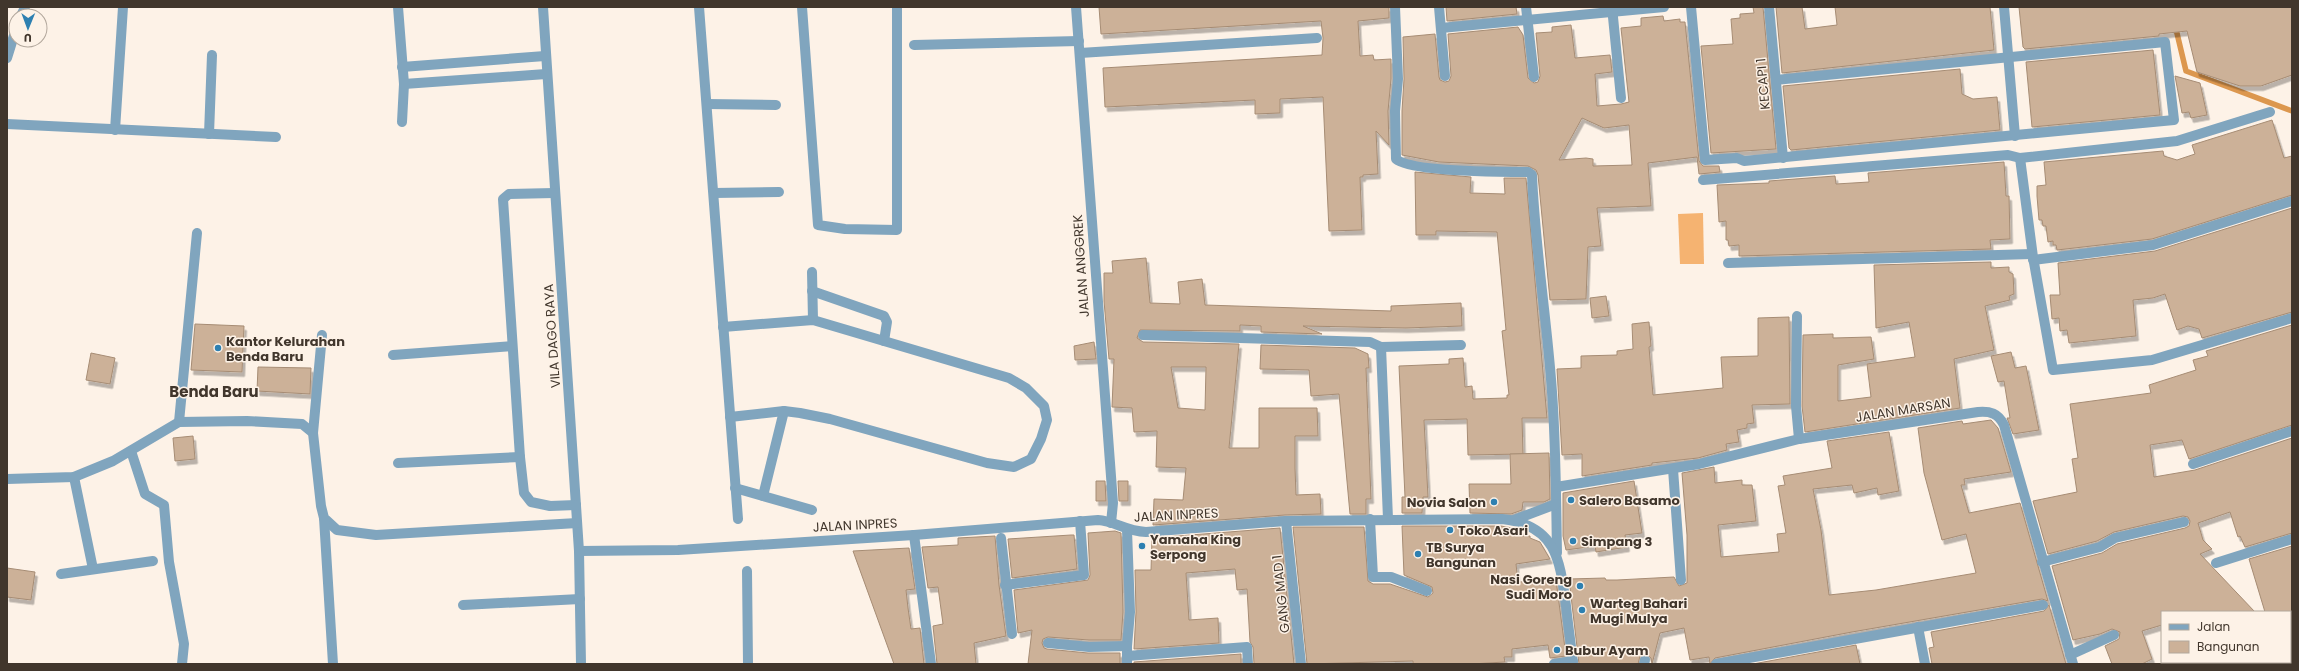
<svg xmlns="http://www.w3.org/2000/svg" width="2299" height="671" font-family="Poppins,sans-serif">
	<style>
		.green { fill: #f5b371 }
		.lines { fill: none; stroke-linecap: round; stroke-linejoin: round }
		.stream { stroke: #dc974e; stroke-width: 5.5 }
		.building { fill: #ccb198; stroke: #a68c74; fill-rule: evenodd; filter: url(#shadow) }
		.minor { stroke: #80a5be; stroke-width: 10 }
		.poi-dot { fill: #2e80b1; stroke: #fdf2e7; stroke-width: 1.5 }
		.labels { text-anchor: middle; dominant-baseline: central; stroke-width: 3; stroke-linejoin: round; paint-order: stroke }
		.street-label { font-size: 13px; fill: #41362c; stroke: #fdf2e7 }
		.poi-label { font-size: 13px; font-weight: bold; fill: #41362c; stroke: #fdf2e7; text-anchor: start }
		.quarter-label { font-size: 15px; font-weight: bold; fill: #41362c; stroke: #fdf2e7 }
	</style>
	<defs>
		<filter id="shadow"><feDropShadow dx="2.5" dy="4.5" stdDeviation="0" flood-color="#0004"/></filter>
	</defs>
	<rect width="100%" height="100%" fill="#fdf2e7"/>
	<polygon class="green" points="1703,213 1704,264 1680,264 1678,214"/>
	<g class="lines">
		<polyline class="stream" points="2175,25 2186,71 2292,111"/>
	</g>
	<g class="building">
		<polygon points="1099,7 1389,7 1389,18 1358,21 1360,56 1373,55 1374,60 1391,59 1391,79 1388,111 1389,145 1376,131 1378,174 1363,175 1363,177 1360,177 1362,230 1329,231 1323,97 1280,99 1280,113 1255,114 1255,100 1105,107 1103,68 1322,55 1323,38 1321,21 1101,34"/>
		<polygon points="1446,7 1516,7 1517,14 1447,21"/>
		<polygon points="1753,7 1763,7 1776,149 1711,153 1701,46 1733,44 1731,19 1740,18 1740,14 1754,13"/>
		<polygon points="1776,7 1802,7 1805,29 1837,25 1835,7 1990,7 1994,50 1782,73"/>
		<polygon points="2019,7 2292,7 2292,75 2261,86 2240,86 2197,72 2187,31 2159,34 2159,36 2025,49 2023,47"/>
		<path d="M 1663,16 L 1664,21 L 1680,19 L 1680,22 L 1685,22 L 1699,161 L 1703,166 L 1719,166 L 1720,172 L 1699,174 L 1697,157 L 1648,163 L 1651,206 L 1597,208 L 1601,246 L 1588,247 L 1586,299 L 1550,300 L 1538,175 L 1536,170 L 1528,166 L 1439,162 L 1402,155 L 1402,111 L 1404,79 L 1403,37 L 1435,34 L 1439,77 L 1440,80 L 1445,82 L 1449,81 L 1451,76 L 1448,34 L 1518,27 L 1523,35 L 1528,78 L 1534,83 L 1538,82 L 1540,76 L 1536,33 L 1552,32 L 1552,27 L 1571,25 L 1575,58 L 1610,55 L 1612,72 L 1595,74 L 1597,106 L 1621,104 L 1629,102 L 1621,28 L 1641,26 L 1641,18 ZM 1582,118 L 1604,128 L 1629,125 L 1632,165 L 1593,166 L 1593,159 L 1586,158 L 1559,160 Z"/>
		<polygon points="2153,50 2160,115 2032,127 2026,62"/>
		<polygon points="1960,69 1962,94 1973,99 1997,97 2000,130 1791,150 1789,148 1783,86"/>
		<polygon points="2175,76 2200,83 2207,115 2191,118 2189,112 2182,113"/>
		<polygon points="2272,120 2284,158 2292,156 2292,195 2152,239 2057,250 2056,245 2053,245 2053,241 2048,242 2046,226 2043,226 2042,220 2039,220 2037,196 2037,186 2046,185 2044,162 2163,151 2164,156 2177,160 2195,154 2192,145"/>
		<polygon points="2004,162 2006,196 2009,196 2010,239 1990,240 1991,249 1739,256 1739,245 1729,246 1728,240 1726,240 1726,221 1719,222 1717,185 1769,183 1769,181 1835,176 1836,184 1869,182 1868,173"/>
		<polygon points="1415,172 1471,177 1470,193 1505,194 1504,178 1526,178 1547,418 1522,418 1523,454 1468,455 1467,419 1424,420 1428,497 1423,497 1422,513 1402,513 1402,497 1405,497 1399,366 1449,364 1449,359 1463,358 1465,387 1472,386 1473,399 1507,398 1507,395 1509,395 1502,331 1506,330 1497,232 1436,231 1436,235 1416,235"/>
		<polygon points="2292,208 2292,312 2202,338 2199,329 2188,326 2177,330 2165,294 2153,298 2133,300 2136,336 2069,343 2067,330 2060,331 2059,318 2052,319 2050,295 2060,295 2058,263 2155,251"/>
		<path d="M 1146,258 L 1150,303 L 1180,304 L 1178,282 L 1202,279 L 1205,305 L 1391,311 L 1391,306 L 1461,303 L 1462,326 L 1406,328 L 1303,326 L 1322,334 L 1261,332 L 1261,326 L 1240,325 L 1240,331 L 1140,330 L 1137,338 L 1143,342 L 1239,344 L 1229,448 L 1259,448 L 1259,408 L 1317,408 L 1318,436 L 1295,436 L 1295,468 L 1296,495 L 1320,494 L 1321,514 L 1285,515 L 1153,525 L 1154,499 L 1183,500 L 1186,468 L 1156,467 L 1157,431 L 1134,432 L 1132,408 L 1112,407 L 1114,359 L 1109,359 L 1104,301 L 1104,273 L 1113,273 L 1112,261 ZM 1171,367 L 1206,367 L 1205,410 L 1178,408 Z"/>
		<polygon points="1991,262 1991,268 2009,267 2009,272 2013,274 2014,294 2009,296 2010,300 1985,306 1994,350 1954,359 1960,408 1805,432 1802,406 1803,335 1833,334 1833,338 1871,337 1874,359 1838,365 1838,401 1871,397 1867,364 1915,357 1909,322 1876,328 1874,265"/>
		<polygon points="1606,296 1609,316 1592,318 1590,298"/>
		<polygon points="1789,317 1790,404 1752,405 1754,423 1747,424 1747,428 1737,430 1739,442 1726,444 1727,450 1698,458 1652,463 1652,465 1582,476 1582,454 1562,455 1557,369 1581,368 1581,356 1617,355 1617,351 1633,349 1632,324 1649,322 1651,346 1649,347 1653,395 1723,388 1721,357 1758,356 1758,318"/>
		<polygon points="195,324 244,326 242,372 191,370"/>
		<polygon points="2292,325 2292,425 2189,459 2182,440 2150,445 2154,477 2195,470 2292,438 2292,533 2245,547 2240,536 2238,537 2230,512 2198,523 2203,540 2212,549 2200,554 2255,612 2162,612 2162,625 2142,631 2152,659 2142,664 2112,664 2105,646 2119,639 2120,632 2112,629 2100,634 2073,640 2052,566 2102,553 2117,544 2185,528 2189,526 2190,521 2188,517 2183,516 2114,532 2097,541 2048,554 2033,501 2077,492 2072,459 2078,458 2070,404 2151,393 2149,385 2196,370 2193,360 2208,356 2206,351"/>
		<polygon points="1094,342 1096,359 1075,360 1074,346"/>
		<polygon points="1261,345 1355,348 1368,354 1369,368 1366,368 1371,499 1366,499 1366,514 1350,514 1339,394 1311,396 1309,370 1260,369"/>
		<polygon points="2011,352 2015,368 2026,366 2039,430 2013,434 2007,418 2010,418 2009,412 2004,381 1998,382 1991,356"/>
		<polygon points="91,353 115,358 110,384 86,380"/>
		<polygon points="258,367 311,368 310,394 257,391"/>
		<polygon points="1991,420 1998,428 2011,472 1964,479 1965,485 1961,485 1969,513 2020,503 2048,601 2042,599 1852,632 1715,658 1710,664 1709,657 1690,660 1684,628 1660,633 1652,664 1651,658 1646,654 1640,656 1638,664 1579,664 1569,579 1605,578 1606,580 1617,580 1674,577 1679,586 1687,583 1687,535 1682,473 1714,467 1715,483 1742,480 1742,485 1752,485 1756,521 1718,525 1721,557 1779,552 1777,534 1786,533 1778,486 1785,485 1783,476 1832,468 1827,441 1889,432 1899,491 1878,495 1877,488 1854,493 1852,485 1813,489 1821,530 1829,595 1876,590 1976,573 1966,534 1942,540 1924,473 1918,428 1962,421 1963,424"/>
		<polygon points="193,436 195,459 175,461 173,438"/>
		<polygon points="1549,453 1550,499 1544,502 1523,502 1522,510 1511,514 1470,513 1469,484 1511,484 1510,454"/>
		<polygon points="1096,481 1105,481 1106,501 1096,501"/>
		<polygon points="1118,481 1128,481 1128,501 1119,501"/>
		<polygon points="1634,481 1642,533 1625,535 1627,547 1596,552 1595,546 1566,550 1563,536 1563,493"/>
		<polygon points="1402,526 1501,526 1518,529 1522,530 1522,536 1530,536 1530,538 1540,542 1550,559 1516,564 1518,582 1556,580 1566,656 1550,658 1548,645 1512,649 1512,657 1504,657 1505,662 1471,664 1413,664 1413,661 1307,664 1293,527 1364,527 1368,581 1373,584 1390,584 1428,597 1433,593 1432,587 1404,575"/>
		<polygon points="1280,528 1294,664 1254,664 1253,647 1250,642 1247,589 1237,590 1235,569 1186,573 1189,620 1218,618 1219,643 1134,649 1136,612 1135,570 1151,570 1152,538"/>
		<polygon points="1115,531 1121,533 1123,612 1121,640 1089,640 1048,637 1043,639 1042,643 1044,648 1047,649 1088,653 1120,653 1120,664 1028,664 1032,630 1018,633 1014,590 1088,580 1090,575 1088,533"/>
		<polygon points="1071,535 1074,535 1077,569 1012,578 1008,539"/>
		<polygon points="995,536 999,585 1006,636 974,643 976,664 937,664 933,626 943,624 938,587 928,588 922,547 958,545 958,538"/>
		<polygon points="2292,546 2292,612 2265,612 2249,559"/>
		<polygon points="909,548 915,589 906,590 908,608 911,629 920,628 924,664 894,664 853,551"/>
		<polygon points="7,568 35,572 31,600 7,597"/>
		<polygon points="2049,605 2066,664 1932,664 1929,648 1934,647 1931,632 2044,611"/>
		<polygon points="1856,645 1860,664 1753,664"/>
		<polygon points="1241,654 1241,664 1134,664 1134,662"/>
	</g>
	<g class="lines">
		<g class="minor">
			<polyline points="398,7 404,84 402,122"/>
			<polyline points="543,7 579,551 581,664"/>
			<polyline points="699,7 738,519"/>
			<polyline points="802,7 818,225 845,229 897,230 897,7"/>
			<polyline points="1076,7 1113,503 1111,523"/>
			<path d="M 1395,7 L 1398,79 L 1395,111 L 1396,159 C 1411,172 1504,172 1528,172 L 1532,175 C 1535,248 1547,320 1552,392 C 1556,446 1556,499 1557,553"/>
			<polyline points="1439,7 1445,76"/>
			<polyline points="1526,7 1534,77"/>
			<polyline points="1612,7 1621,98"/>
			<polyline points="1691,7 1705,160 1737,158 1744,161 2174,120 2165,42 1776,80"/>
			<polyline points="1769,7 1783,158"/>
			<polyline points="2004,7 2015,136"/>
			<polyline points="21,16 25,7"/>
			<polyline points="1441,28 1664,7"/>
			<polyline points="914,45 1079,41"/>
			<polyline points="1080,53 1317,38"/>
			<polyline points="7,58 16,29"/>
			<polyline points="402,67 545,56"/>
			<polyline points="404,84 546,74"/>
			<polyline points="707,104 776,105"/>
			<polyline points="7,124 276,137"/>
			<polyline points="115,130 123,7"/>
			<polyline points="209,134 212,55"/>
			<polyline points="2020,158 2033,257 2053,370 2152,360 2292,318"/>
			<polyline points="1703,180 2008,155 2020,158 2177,141 2270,112"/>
			<polyline points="554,193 509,194 503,199 520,457 524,493 531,502 550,506 576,505"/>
			<polyline points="714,193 779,192"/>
			<polyline points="2033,260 2153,245 2292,201"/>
			<polyline points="1728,263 2032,254"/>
			<polyline points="812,272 813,320"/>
			<polyline points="812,291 884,316 887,322 884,341"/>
			<polyline points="1797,316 1796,406 1799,439"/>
			<polyline points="723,327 813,320 1009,378 1026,388 1044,406 1047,420 1041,439 1031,459 1014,467 987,463 830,419 800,413 784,411 730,417"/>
			<polyline points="1143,335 1370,342 1381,347 1461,345"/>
			<polyline points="1381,347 1388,519"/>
			<polyline points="393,355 512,346"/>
			<polyline points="179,422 197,233"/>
			<polyline points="313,433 322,335"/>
			<polyline points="131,451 145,494 164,505 169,562 184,644 182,664"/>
			<polyline points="398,463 520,457"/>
			<polyline points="2193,464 2292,431"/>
			<polyline points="1673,469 1681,580"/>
			<polyline points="74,477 93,569"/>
			<polyline points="7,479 74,477 113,461 179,422 247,421 302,424 313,433 321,506 324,518 337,530 376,535 577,523"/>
			<path d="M 1556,487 L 1699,464 L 1799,439 L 1978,412 C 1990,411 1998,413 2004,425 L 2073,664"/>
			<polyline points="735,488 812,510"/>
			<polyline points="763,496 784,411"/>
			<polyline points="324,518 333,664"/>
			<polyline points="1370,519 1373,577 1391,577 1427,591"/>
			<polyline points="1514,520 1556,504"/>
			<polyline points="1286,521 1301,664"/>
			<polyline points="1127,530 1130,612 1127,646 1127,664"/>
			<polyline points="914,535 931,664"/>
			<polyline points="1001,538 1012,634"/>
			<path d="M 579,551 L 678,550 L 914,535 L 1098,520 C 1115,521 1125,531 1146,532 L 1286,521 L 1502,519 C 1557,525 1560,561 1566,606 C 1568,625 1571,645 1573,664"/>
			<polyline points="2042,562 2100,547 2115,538 2184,522"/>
			<polyline points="2216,563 2292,539"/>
			<polyline points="747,571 748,664"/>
			<polyline points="61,574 153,561"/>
			<polyline points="1005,585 1084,575 1080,521"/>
			<polyline points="463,605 580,599"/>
			<polyline points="1918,627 1925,664"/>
			<polyline points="1048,643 1089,647 1127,646"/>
			<polyline points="2290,646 2292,646"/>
			<polyline points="2070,655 2114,635"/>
			<polyline points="1127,656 1247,647 1248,664"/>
			<polyline points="1554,664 1573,661"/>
			<polyline points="1644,664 1645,660"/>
			<polyline points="1716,664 2043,605"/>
			<polyline points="2234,664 2240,662"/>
		</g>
	</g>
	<g class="poi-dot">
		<circle cx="218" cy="348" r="4"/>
		<circle cx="1571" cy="500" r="4"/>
		<circle cx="1494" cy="502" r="4"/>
		<circle cx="1450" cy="530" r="4"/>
		<circle cx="1573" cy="541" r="4"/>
		<circle cx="1142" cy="546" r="4"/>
		<circle cx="1418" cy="554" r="4"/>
		<circle cx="1580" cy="586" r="4"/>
		<circle cx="1582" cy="610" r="4"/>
		<circle cx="1557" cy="650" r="4"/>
	</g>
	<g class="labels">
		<g class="street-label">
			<text transform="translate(1763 84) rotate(-95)">KECAPI 1</text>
			<text transform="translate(1081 266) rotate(-94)">JALAN ANGGREK</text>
			<text transform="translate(552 336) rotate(-94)">VILA DAGO RAYA</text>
			<text transform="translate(1903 410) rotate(-9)">JALAN MARSAN</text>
			<text transform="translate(1176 515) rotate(-3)">JALAN INPRES</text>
			<text transform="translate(855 525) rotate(-3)">JALAN INPRES</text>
			<text transform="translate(1281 594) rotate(-96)">GANG MAD 1</text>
		</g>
		<g class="poi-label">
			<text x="226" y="341">Kantor Kelurahan<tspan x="226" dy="15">Benda Baru</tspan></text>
			<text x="1579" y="500">Salero Basamo</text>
			<text x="1486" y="502" text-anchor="end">Novia Salon</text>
			<text x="1458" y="530">Toko Asari</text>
			<text x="1150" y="539">Yamaha King<tspan x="1150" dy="15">Serpong</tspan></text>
			<text x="1581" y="541">Simpang 3</text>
			<text x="1426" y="547">TB Surya<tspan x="1426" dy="15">Bangunan</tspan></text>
			<text x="1572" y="579" text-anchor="end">Nasi Goreng<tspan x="1572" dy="15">Sudi Moro</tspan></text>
			<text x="1590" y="603">Warteg Bahari<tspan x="1590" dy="15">Mugi Mulya</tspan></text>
			<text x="1565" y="650">Bubur Ayam</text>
		</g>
		<g class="quarter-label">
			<text x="214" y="391">Benda Baru</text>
		</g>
	</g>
	<rect width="2299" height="671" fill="none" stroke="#41362c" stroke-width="16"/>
	<rect x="2161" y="611" width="130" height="52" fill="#fdf2e7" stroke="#b2a79c"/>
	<rect x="2169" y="624" width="20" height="6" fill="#80a5be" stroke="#b2a79c"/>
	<text x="2197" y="631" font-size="12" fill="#41362c">Jalan</text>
	<rect x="2169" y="641" width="20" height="12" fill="#ccb198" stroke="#b2a79c"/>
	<text x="2197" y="651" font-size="12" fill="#41362c">Bangunan</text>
	<g transform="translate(28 28) rotate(181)"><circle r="19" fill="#fdf2e7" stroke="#b2a79c"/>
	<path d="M0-3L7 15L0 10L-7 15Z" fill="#2e80b1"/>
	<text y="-6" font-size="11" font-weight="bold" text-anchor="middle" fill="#41362c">U</text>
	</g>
</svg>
